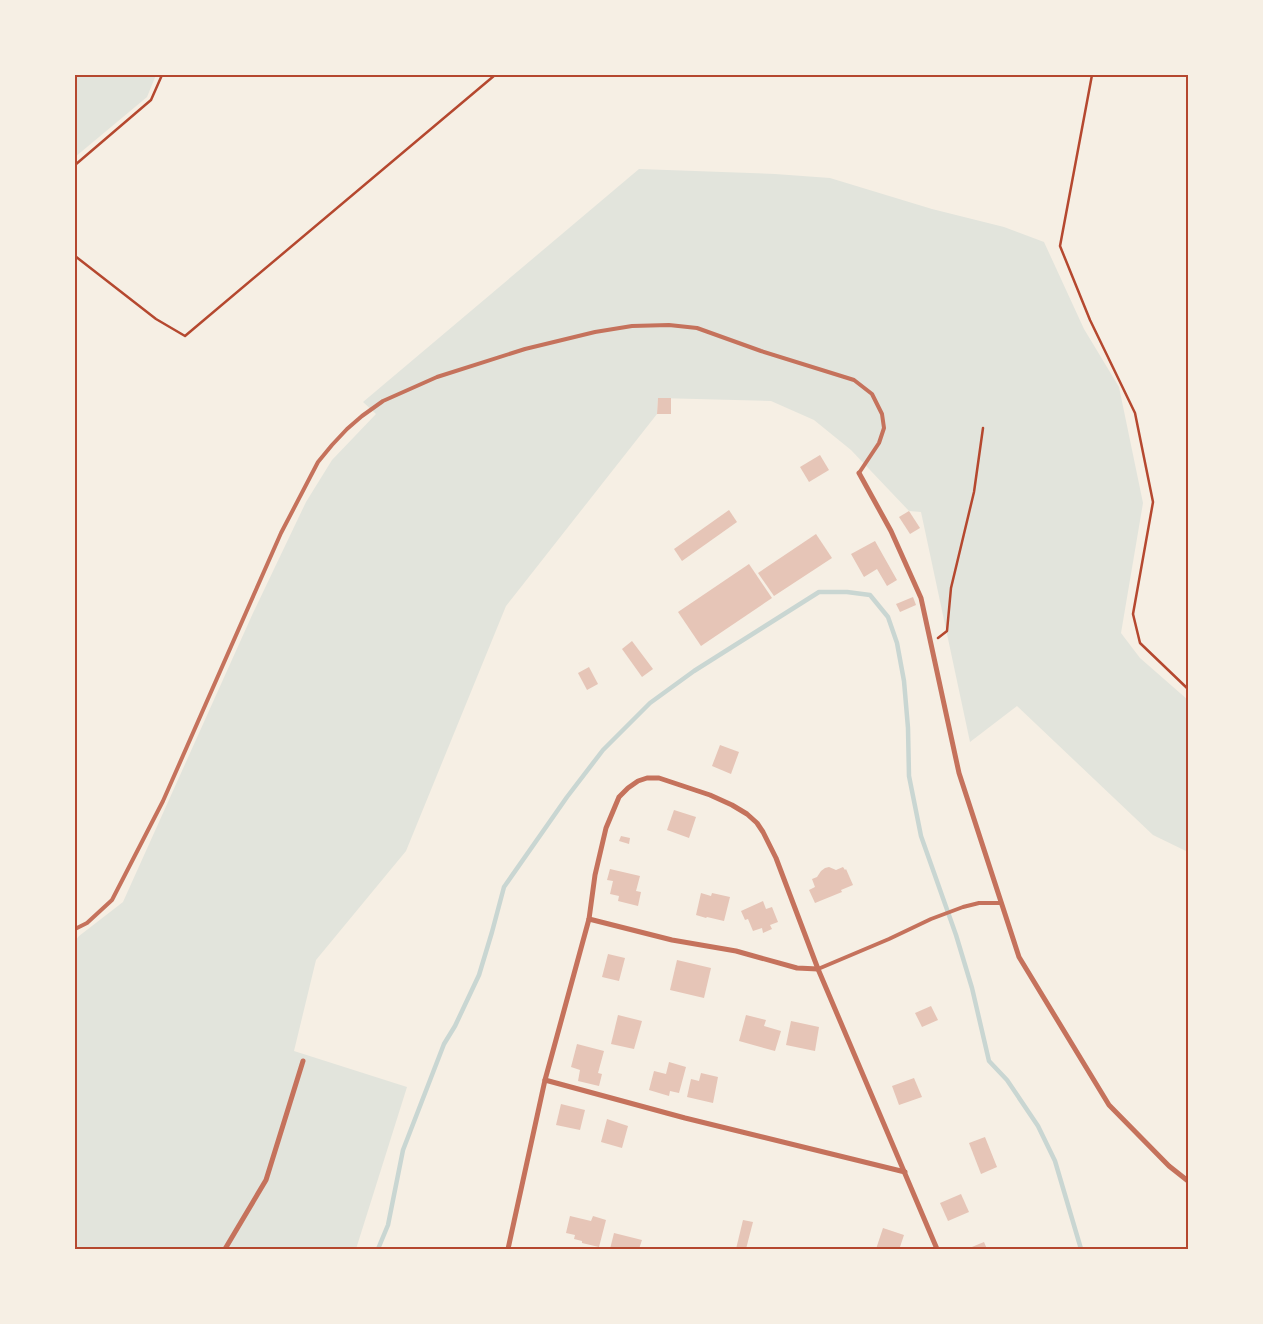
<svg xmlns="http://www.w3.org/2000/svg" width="1263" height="1324" font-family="Jost,sans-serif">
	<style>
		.green { fill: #e2e4dc }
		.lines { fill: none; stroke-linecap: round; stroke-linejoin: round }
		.stream { stroke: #c9d6d2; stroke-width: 4.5 }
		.building { fill: #e6c5b7 }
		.path { stroke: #b5482f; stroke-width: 2.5 }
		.service { stroke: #c5725c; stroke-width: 4 }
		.minor { stroke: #c5725c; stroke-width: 5 }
		.neatline { fill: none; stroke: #b5482f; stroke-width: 2 }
	</style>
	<rect width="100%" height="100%" fill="#f6efe4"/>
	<g class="green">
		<polygon points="75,75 156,75 147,97 75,157"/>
		<polygon points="639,169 775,174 830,178 932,209 1004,227 1044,242 1084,329 1119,387 1143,503 1121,633 1140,658 1188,700 1188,852 1153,835 1017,706 970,742 921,512 909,511 851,450 814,420 771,401 658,398 657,414 506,606 406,851 316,960 294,1051 407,1087 356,1249 75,1249 75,941 79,936 123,902 253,613 306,502 332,460 376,414 363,402"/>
	</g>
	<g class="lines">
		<polyline class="stream" points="378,1249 388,1225 403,1150 444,1044 455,1026 479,975 492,932 504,887 567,797 603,750 650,703 694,671 819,592 847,592 870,595 888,617 897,643 904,681 908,728 909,776 921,836 956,935 972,988 989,1061 1007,1080 1038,1126 1055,1161 1081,1249"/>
	</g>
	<g class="building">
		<polygon points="658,398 671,398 671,414 657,414"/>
		<polygon points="820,455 829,470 809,482 800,467"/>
		<polygon points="729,510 737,522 682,561 674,549"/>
		<polygon points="909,511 920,528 910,534 899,517"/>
		<polygon points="816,534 832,558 774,596 758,573"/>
		<polygon points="875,541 897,580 887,586 877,569 864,577 851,554"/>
		<polygon points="749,564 772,598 701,646 678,612"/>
		<polygon points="913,597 916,605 900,612 896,604"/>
		<polygon points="632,641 653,669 642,677 622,649"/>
		<polygon points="589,667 598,684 587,690 578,673"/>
		<polygon points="720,745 739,752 731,774 712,766"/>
		<polygon points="674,810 696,817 689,838 667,830"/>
		<polygon points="621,836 630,838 629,844 619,841"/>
		<polygon points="829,867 836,870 843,867 845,870 846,869 853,885 841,890 842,892 815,903 809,890 815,887 812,879 817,877 821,871 825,868"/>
		<polygon points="610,869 640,876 636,891 641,892 638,906 618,901 619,896 610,894 613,881 607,880"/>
		<polygon points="701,893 711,896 712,893 730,897 724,921 707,917 706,918 696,915"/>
		<polygon points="763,901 766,909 772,907 778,922 770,925 772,929 763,933 762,928 753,931 748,919 745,920 741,911"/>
		<polygon points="608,954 625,958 619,981 602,977"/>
		<polygon points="677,960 711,968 704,998 670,990"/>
		<polygon points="931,1006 938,1020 922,1027 915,1013"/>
		<polygon points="618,1015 642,1021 634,1049 611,1044"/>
		<polygon points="746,1015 766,1020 764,1026 781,1031 775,1051 739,1041"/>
		<polygon points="791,1021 819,1027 815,1051 786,1045"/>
		<polygon points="577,1044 604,1051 598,1073 602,1074 599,1086 578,1081 580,1070 571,1067"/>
		<polygon points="669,1062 686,1067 679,1093 670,1091 669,1096 649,1090 654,1071 666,1074"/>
		<polygon points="701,1073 718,1077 713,1103 687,1097 691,1079 699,1081"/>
		<polygon points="914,1078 922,1097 899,1105 892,1086"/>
		<polygon points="561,1104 585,1110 580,1130 556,1125"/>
		<polygon points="607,1119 628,1126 622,1148 601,1142"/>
		<polygon points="985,1137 997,1167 981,1174 969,1143"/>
		<polygon points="961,1194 969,1212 948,1221 940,1203"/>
		<polygon points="570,1216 591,1221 593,1216 606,1220 599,1247 582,1243 582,1241 574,1239 575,1235 566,1233"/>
		<polygon points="743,1220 753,1222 746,1249 736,1249"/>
		<polygon points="883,1228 904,1235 900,1247 906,1249 876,1249"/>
		<polygon points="614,1233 642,1240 639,1249 610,1249"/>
		<polygon points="984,1242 987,1249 967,1249"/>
	</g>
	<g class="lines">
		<g class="path">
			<polyline points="1092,75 1060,246 1090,320 1135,413 1153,502 1133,614 1140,643 1188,689"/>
			<polyline points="75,165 151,100 162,75"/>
			<polyline points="75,256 156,319 185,336 495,75"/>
			<polyline points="938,638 947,631 951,588 974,492 983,428"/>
		</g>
		<g class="service">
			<polyline points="75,929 87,923 112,900 163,801 281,533 318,462 332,445 347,429 362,416 383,401 437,377 525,349 595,332 632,326 669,325 697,328 761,351 854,380 872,394 882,414 884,428 879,443 859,473"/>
			<polyline points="818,969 889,939 931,919 963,907 979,903 1001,903"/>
		</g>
		<g class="minor">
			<polyline points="859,473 891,531 921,598 959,773 1019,957 1109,1105 1169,1166 1188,1181"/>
			<polyline points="589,919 672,940 736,951 797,968 818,969"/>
			<polyline points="545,1080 685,1118 905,1172"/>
			<polyline points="225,1249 266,1180 303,1061"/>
			<polyline points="508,1249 545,1080 589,919 595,875 606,828 619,797 628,788 638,781 647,778 659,778 710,795 732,805 747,814 757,823 763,832 776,858 818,969 937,1249"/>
		</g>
	</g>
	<rect width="1263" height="1324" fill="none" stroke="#f6efe4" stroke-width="152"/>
	<rect x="76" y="76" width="1111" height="1172" class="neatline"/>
</svg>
